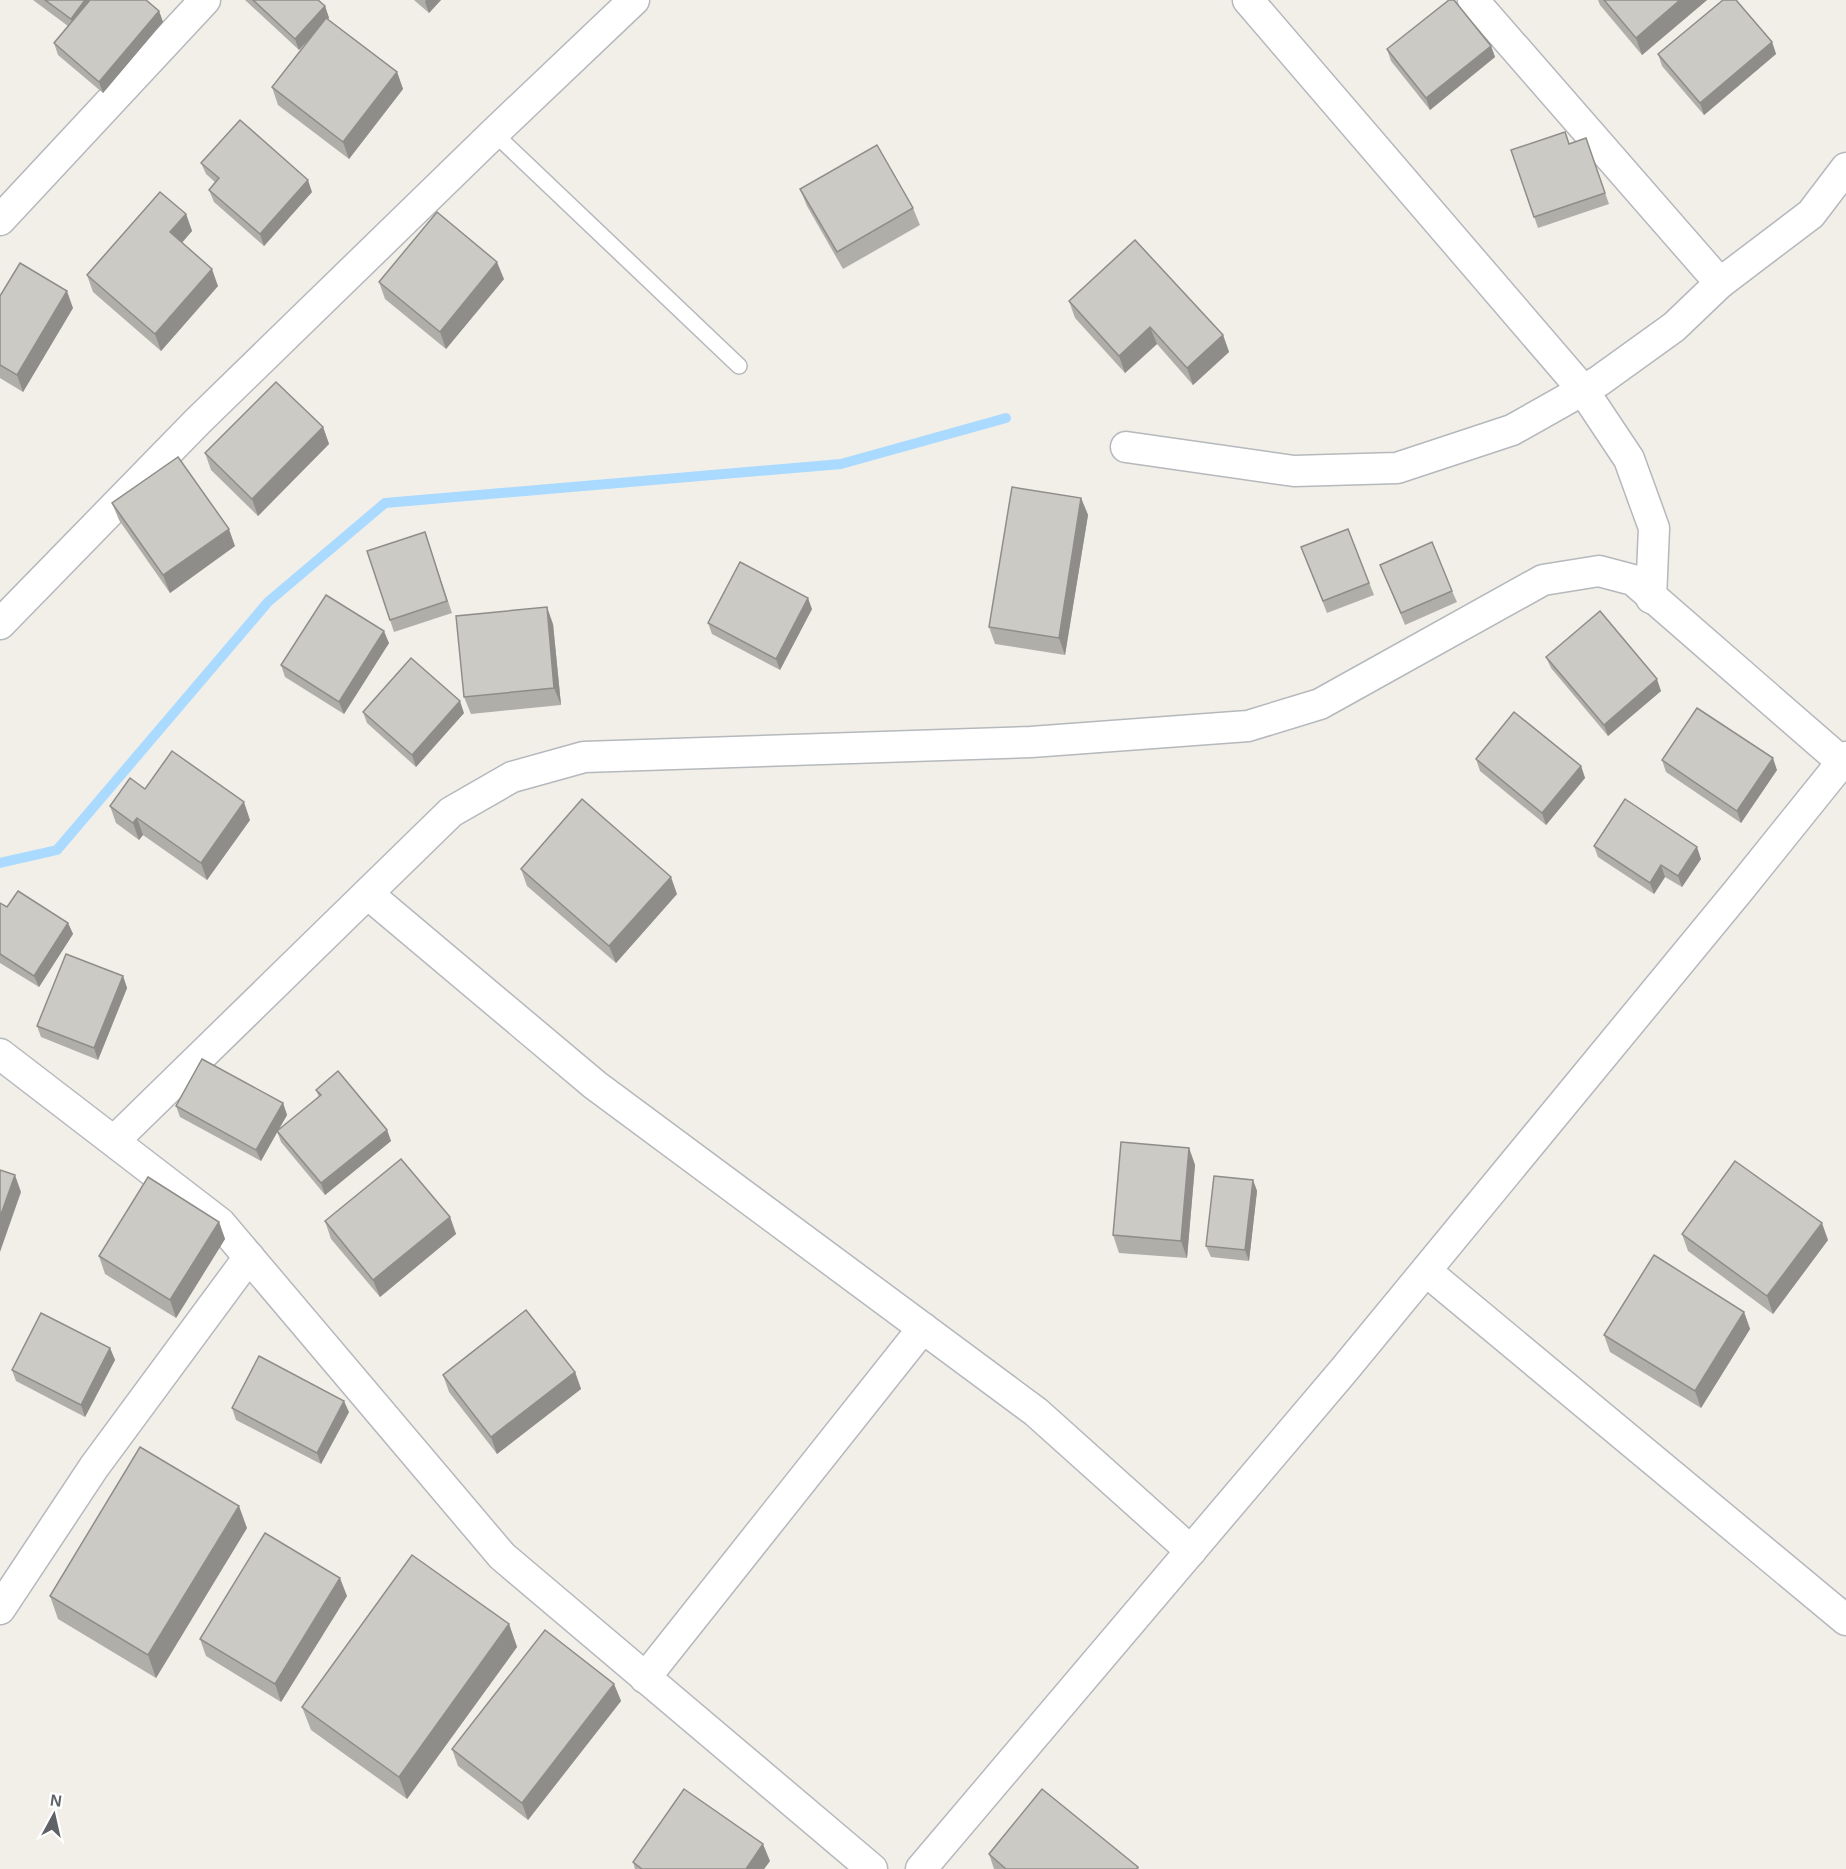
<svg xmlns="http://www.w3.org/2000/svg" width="1846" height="1869" font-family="Arial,sans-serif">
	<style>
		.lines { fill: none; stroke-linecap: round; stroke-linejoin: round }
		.stream { stroke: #aadaff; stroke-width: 10 }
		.lane-casing { stroke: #b5b8bc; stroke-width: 18 }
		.street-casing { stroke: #b5b8bc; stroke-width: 33 }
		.lane { stroke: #fff; stroke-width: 15 }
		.street { stroke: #fff; stroke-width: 30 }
		.wall { fill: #afaea9 }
		.shaded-wall { fill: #8f8d8a }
		.building { fill: #cccac5; stroke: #8f8d8a; stroke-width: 1.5 }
	</style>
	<rect width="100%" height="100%" fill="#f1efe8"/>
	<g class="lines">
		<polyline class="stream" points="0,863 57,850 268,602 385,503 841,464 1006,418"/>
		<g class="lane-casing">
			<polyline id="lane" points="494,133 739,366"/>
		</g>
		<g class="street-casing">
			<g id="street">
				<polyline points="1248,0 1583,390 1629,459 1654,528 1651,598"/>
				<polyline points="1473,0 1720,283"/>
				<polyline points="0,220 205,0"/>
				<polyline points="1126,447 1294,471 1397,468 1512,430 1599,381 1674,327 1720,283 1811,214 1846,168"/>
				<polyline points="0,624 198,421 494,133 634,0"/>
				<polyline points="368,894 595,1085 1036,1412 1191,1551"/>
				<polyline points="0,1054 220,1223 502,1556 872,1869"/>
				<polyline points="114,1141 451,812 512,777 584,757 1031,742 1248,726 1320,704 1543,580 1599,571 1633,580 1842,762"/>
				<polyline points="1426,1271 1846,1620"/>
				<polyline points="0,1609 94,1467 249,1257"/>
				<polyline points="645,1678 923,1328"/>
				<polyline points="921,1869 1344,1370 1739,890 1846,757"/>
			</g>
		</g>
		<use href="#lane" class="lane"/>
		<use href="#street" class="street"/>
	</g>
	<g class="wall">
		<polygon points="33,0 146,0 159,11 163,22 103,93 58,55 54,43 68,26"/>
		<polygon points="245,0 318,0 325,6 329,18 328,19 397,72 403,89 349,159 278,105 272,87 310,38 299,50"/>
		<polygon points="414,0 441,0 429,13"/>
		<polygon points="1598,0 1707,0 1642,55 1600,5"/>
		<polygon points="1772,42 1776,54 1704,115 1662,66 1658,54"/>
		<polygon points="1491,46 1495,57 1430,110 1391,61 1387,49"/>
		<polygon points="1586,138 1609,204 1538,228 1511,150 1569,144"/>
		<polygon points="201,163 312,192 264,246 214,202 209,190 216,183 206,174"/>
		<polygon points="800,189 913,208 920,225 843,269 807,206"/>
		<polygon points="186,214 192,231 182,243 218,286 161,351 93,292 87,275"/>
		<polygon points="504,279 446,349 385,299 379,282"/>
		<polygon points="0,296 73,308 23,392 0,378"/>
		<polygon points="1069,301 1223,335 1229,352 1193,385 1157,344 1125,373 1075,318"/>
		<polygon points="323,427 329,444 258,516 211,470 205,453"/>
		<polygon points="1081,498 1088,515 1065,655 995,644 989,627"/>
		<polygon points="112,503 235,546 170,593 119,520"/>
		<polygon points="1348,529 1374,595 1327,613 1301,547"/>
		<polygon points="425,532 452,613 394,632 390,620"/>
		<polygon points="1380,565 1452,591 1457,602 1405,625"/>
		<polygon points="812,609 780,670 712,634 708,623"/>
		<polygon points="553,624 561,705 471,714 464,697"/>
		<polygon points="389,643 344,714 285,677 281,665"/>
		<polygon points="1546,657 1661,691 1608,736 1551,668"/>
		<polygon points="363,712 464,713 416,767 367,723"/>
		<polygon points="1476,759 1581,766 1585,778 1546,825 1480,771"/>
		<polygon points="1662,760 1777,770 1741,823 1666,772"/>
		<polygon points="110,806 250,820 207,880 143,835 139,840 116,823"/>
		<polygon points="1594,846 1701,859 1682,887 1665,877 1654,894 1598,857"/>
		<polygon points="521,869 677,894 616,963 527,886"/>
		<polygon points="0,903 7,907 68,923 73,934 39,987 0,963"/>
		<polygon points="123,976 127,988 98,1060 41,1037 37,1026"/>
		<polygon points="316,1090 387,1130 391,1141 325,1195 281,1142 277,1131 261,1161 180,1117 176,1106 283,1103 287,1115 278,1130 319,1097"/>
		<polygon points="1189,1148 1195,1165 1187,1258 1119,1253 1113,1235"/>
		<polygon points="1253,1180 1257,1191 1249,1261 1211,1257 1206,1246"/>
		<polygon points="450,1217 456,1234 380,1297 331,1239 325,1221"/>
		<polygon points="219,1222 225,1239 176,1318 105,1274 99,1256"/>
		<polygon points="1682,1234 1828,1240 1773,1314 1688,1251"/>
		<polygon points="1744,1312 1750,1329 1701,1408 1610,1352 1604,1335"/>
		<polygon points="110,1348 115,1360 85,1417 16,1381 12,1370"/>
		<polygon points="575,1372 581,1389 497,1454 449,1392 443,1375"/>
		<polygon points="232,1408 349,1412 321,1464 236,1420"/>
		<polygon points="247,1528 156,1678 58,1619 50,1596"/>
		<polygon points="347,1596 281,1702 206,1656 200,1639"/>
		<polygon points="509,1624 517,1647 407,1799 311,1730 302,1707"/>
		<polygon points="614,1684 621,1701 528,1820 458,1766 452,1749"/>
		<polygon points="989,1854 1138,1867 1139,1869 994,1869"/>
		<polygon points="770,1861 764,1869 635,1869 633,1862"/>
	</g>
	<g class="shaded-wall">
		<polygon points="85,0 98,0 75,31 71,19"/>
		<polygon points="426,0 441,0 429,13 425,2"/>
		<polygon points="1680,0 1707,0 1642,55 1636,38"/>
		<polygon points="325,6 329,18 299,50 295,39"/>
		<polygon points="159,11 163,22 103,93 99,82"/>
		<polygon points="1772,42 1776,54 1704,115 1700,103"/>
		<polygon points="1491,46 1495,57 1430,110 1426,98"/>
		<polygon points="397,72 403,89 349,159 343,142"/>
		<polygon points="308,180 312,192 264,246 260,234"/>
		<polygon points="186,214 192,231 176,249 170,232"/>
		<polygon points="497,262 504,279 446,349 440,332"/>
		<polygon points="212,269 218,286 161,351 155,334"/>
		<polygon points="67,291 73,308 23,392 17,375"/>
		<polygon points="1150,327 1157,344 1125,373 1119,356"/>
		<polygon points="1223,335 1229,352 1193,385 1187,368"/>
		<polygon points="323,427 329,444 258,516 252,499"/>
		<polygon points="1081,498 1088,515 1065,655 1059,638"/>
		<polygon points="229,529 235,546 170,593 163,575"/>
		<polygon points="808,598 812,609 780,670 776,659"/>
		<polygon points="547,607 553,624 561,705 554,688"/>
		<polygon points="384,631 389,643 344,714 339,702"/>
		<polygon points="1657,679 1661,691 1608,736 1604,725"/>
		<polygon points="460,701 464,713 416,767 412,755"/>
		<polygon points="1773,758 1777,770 1741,823 1737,811"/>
		<polygon points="1581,766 1585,778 1546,825 1542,813"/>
		<polygon points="244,802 250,820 207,880 201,863"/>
		<polygon points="137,818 143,835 139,840 133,823"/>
		<polygon points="1697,847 1701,859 1682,887 1678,876"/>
		<polygon points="1661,865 1665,877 1654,894 1650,883"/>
		<polygon points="671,877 677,894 616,963 609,946"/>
		<polygon points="68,923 73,934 39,987 34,976"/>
		<polygon points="123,976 127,988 98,1060 94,1048"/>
		<polygon points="283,1103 287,1115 261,1161 256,1150"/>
		<polygon points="387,1130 391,1141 325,1195 321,1183"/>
		<polygon points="1189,1148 1195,1165 1187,1258 1181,1241"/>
		<polygon points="15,1175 21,1192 0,1252 0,1217"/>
		<polygon points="1253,1180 1257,1191 1249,1261 1245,1250"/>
		<polygon points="450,1217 456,1234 380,1297 373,1280"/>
		<polygon points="219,1222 225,1239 176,1318 170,1300"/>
		<polygon points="1822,1223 1828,1240 1773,1314 1767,1296"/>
		<polygon points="1744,1312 1750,1329 1701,1408 1695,1391"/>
		<polygon points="110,1348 115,1360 85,1417 81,1405"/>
		<polygon points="575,1372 581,1389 497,1454 491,1437"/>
		<polygon points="344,1401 349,1412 321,1464 317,1453"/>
		<polygon points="239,1506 247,1528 156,1678 148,1655"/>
		<polygon points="340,1578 347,1596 281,1702 275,1684"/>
		<polygon points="509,1624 517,1647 407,1799 399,1777"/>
		<polygon points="614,1684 621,1701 528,1820 522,1803"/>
		<polygon points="763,1844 770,1861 764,1869 746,1869"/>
	</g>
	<g class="building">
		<polygon points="45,0 85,0 71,19"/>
		<polygon points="90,0 146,0 159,11 99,82 54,43"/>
		<polygon points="253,0 318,0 325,6 295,39"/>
		<polygon points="1449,0 1454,0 1491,46 1426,98 1387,49"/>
		<polygon points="1604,0 1680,0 1636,38"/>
		<polygon points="1723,0 1736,0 1772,42 1700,103 1658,54"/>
		<polygon points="326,18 397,72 343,142 272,87"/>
		<polygon points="240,120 308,180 260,234 209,190 219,178 201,163"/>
		<polygon points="1565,132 1569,144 1586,138 1605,193 1534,217 1511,150"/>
		<polygon points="877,145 913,208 837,252 800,189"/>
		<polygon points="160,192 186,214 170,232 212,269 155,334 87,275"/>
		<polygon points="437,212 497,262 440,332 379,282"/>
		<polygon points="1135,240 1223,335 1187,368 1150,327 1119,356 1069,301"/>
		<polygon points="20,263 67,291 17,375 0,365 0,296"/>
		<polygon points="276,382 323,427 252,499 205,453"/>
		<polygon points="178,457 229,529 163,575 112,503"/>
		<polygon points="1012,487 1081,498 1059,638 989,627"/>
		<polygon points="1348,529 1369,583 1323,601 1301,547"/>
		<polygon points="425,532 447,601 390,620 367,551"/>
		<polygon points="1432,542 1452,591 1401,613 1380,565"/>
		<polygon points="740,562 808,598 776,659 708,623"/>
		<polygon points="326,595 384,631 339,702 281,665"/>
		<polygon points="547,607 554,688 464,697 456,616"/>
		<polygon points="1600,611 1657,679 1604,725 1546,657"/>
		<polygon points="411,658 460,701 412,755 363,712"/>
		<polygon points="1697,708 1773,758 1737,811 1662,760"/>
		<polygon points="1514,712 1581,766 1542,813 1476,759"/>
		<polygon points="172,751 244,802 201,863 137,818 133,823 110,806 130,778 145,789"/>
		<polygon points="582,799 671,877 609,946 521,869"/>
		<polygon points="1625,799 1697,847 1678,876 1661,865 1650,883 1594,846"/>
		<polygon points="18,891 68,923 34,976 0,954 0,903 7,907"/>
		<polygon points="66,954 123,976 94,1048 37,1026"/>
		<polygon points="202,1059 283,1103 256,1150 176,1106"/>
		<polygon points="338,1071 387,1130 321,1183 277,1131 321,1095 316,1090"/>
		<polygon points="1121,1142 1189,1148 1181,1241 1113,1235"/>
		<polygon points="401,1159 450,1217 373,1280 325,1221"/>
		<polygon points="1735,1161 1822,1223 1767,1296 1682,1234"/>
		<polygon points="0,1170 15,1175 0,1217"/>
		<polygon points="1214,1176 1253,1180 1245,1250 1206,1246"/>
		<polygon points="148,1177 219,1222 170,1300 99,1256"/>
		<polygon points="1654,1255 1744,1312 1695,1391 1604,1335"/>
		<polygon points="526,1310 575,1372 491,1437 443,1375"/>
		<polygon points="41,1313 110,1348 81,1405 12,1370"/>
		<polygon points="259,1356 344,1401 317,1453 232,1408"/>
		<polygon points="140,1447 239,1506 148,1655 50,1596"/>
		<polygon points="265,1533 340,1578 275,1684 200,1639"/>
		<polygon points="412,1555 509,1624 399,1777 302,1707"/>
		<polygon points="545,1630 614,1684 522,1803 452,1749"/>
		<polygon points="684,1789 763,1844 746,1869 642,1869 633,1862"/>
		<polygon points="1042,1789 1138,1867 1136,1869 1006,1869 989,1854"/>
	</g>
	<g transform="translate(54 1815) rotate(8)" stroke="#ffffff" stroke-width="4.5" paint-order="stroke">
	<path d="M0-4.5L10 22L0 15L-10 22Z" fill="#5f6368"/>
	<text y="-9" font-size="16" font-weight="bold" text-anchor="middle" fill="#5f6368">N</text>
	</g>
</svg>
